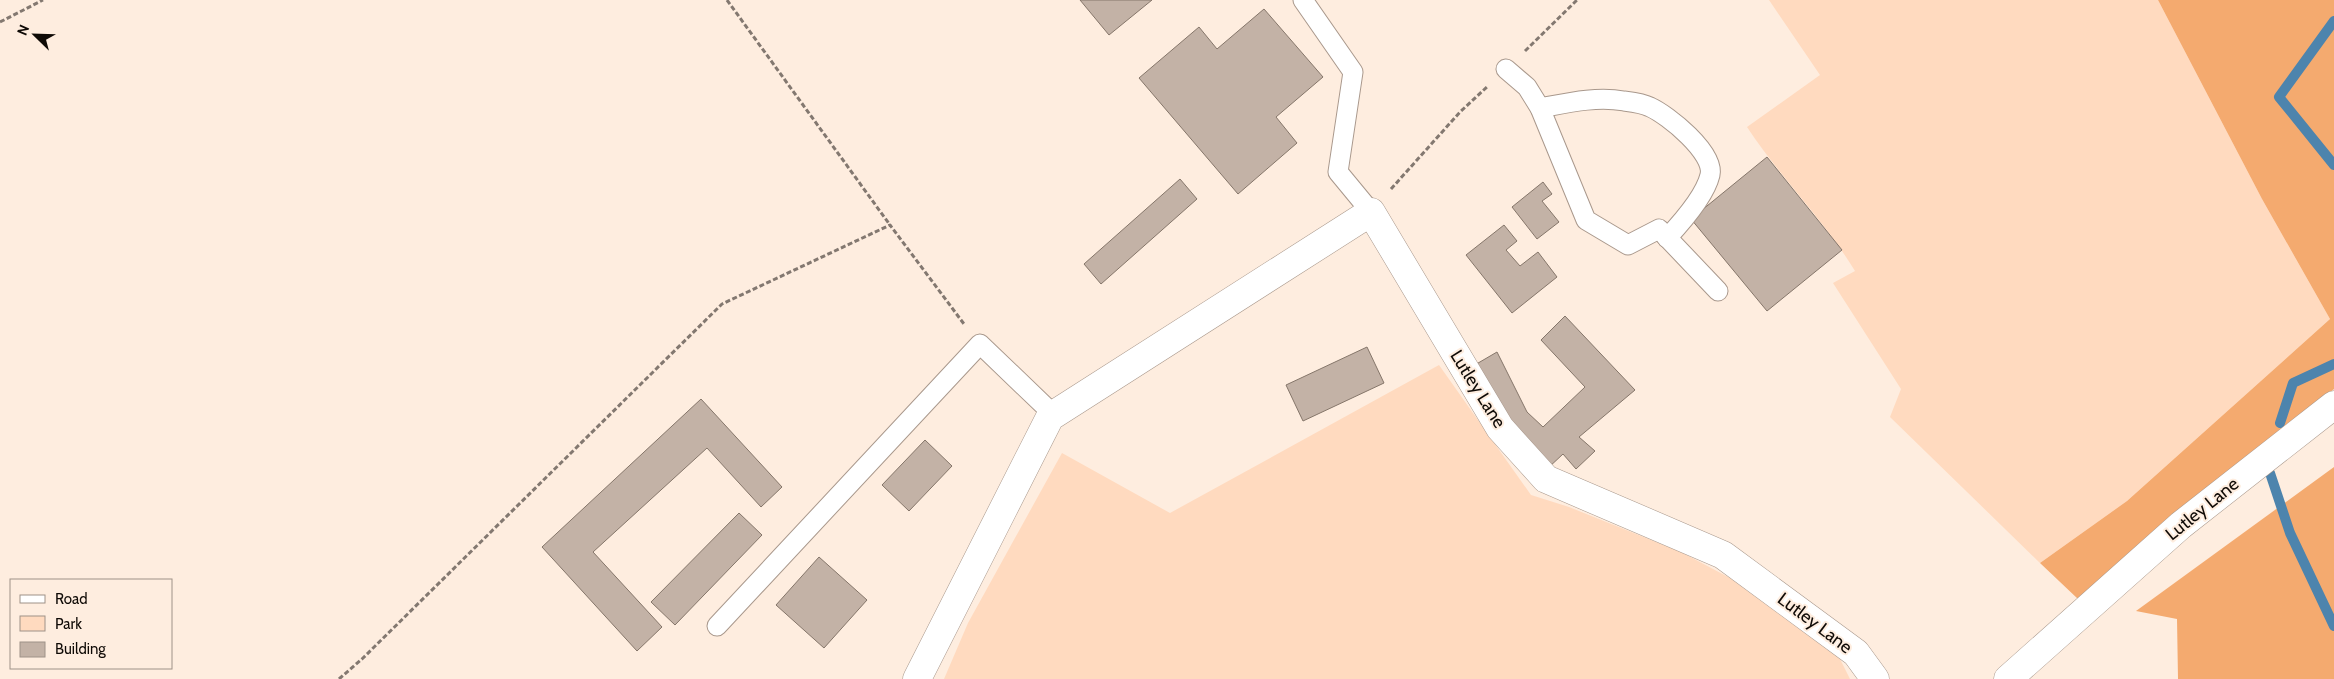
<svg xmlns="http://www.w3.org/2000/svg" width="2334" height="679" font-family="Cabin,sans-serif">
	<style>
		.green { fill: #ffdabf }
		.forest { fill: #f4aa6f }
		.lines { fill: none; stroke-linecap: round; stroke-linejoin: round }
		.stream { stroke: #4d84ad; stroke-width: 10 }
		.building { fill: #c3b2a6; stroke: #85766a }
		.service-casing { stroke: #a9988c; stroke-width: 21 }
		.minor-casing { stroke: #a9988c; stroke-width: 29 }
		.tertiary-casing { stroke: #a9988c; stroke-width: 29 }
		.path { stroke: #837870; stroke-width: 3; stroke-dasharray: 5 2.5; stroke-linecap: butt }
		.service { stroke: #fff; stroke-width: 19 }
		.minor { stroke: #fff; stroke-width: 28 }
		.tertiary { stroke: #fff; stroke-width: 28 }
		.labels { text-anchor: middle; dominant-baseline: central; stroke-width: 4; stroke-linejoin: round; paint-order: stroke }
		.street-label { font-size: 18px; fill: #0f0a06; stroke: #feeddf }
	</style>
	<rect width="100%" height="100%" fill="#feeddf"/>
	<g class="green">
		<path d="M 1769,0 L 2158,0 L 2262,199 L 2330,319 L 2127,501 L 2040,563 L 1890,417 L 1901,389 L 1833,283 L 1855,271 C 1824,220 1780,177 1747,127 L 1820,75 Z"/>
		<polygon points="1439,365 1531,495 1569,507 1681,552 1730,578 1840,659 1850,679 944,679 968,623 1062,453 1170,513"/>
	</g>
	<g class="forest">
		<polygon points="2158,0 2334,0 2334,389 2078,599 2040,563 2127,501 2330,319 2262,199"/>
		<polygon points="2334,467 2334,679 2178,679 2177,619 2136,611"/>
	</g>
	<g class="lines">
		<g class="stream">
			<polyline points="2334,21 2279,97 2334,165"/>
			<polyline points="2280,423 2293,383 2334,364"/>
			<polyline points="2270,473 2290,533 2334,626"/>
		</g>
	</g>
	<g class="building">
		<polygon points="1080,0 1152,0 1109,35"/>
		<polygon points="1264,9 1323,77 1276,117 1297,143 1238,194 1139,78 1199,27 1217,49"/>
		<polygon points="1767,157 1842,250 1767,311 1691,219"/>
		<polygon points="1180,179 1197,199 1101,284 1084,264"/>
		<polygon points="1543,182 1552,194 1542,201 1559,222 1537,239 1512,207"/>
		<polygon points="1504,225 1517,241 1506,250 1520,266 1538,252 1557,277 1512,313 1466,255"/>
		<polygon points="1565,316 1635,390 1579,437 1595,451 1576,469 1563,454 1547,469 1505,426 1473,366 1497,352 1527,412 1543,427 1585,387 1541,340"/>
		<polygon points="1367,347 1384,383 1303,421 1286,385"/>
		<polygon points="701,399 782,487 761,507 707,448 593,552 662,627 637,651 542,547"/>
		<polygon points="925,440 952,466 909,511 882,485"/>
		<polygon points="739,513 762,535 675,625 651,602"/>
		<polygon points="819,557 867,600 824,648 776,605"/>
	</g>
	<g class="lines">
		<g class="service-casing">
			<g id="service">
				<polyline points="1303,0 1353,72 1338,172 1371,212"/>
				<polyline points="1506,69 1527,87 1540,108 1586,220 1628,245 1659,229 1718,291"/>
				<path d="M 1540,108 C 1567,103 1596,96 1624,101 C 1632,102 1642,103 1650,107 C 1668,115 1715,153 1710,175 C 1705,196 1682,222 1667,238"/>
				<polyline points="717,626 980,344 1054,415"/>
			</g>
		</g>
		<g class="minor-casing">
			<polyline id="minor" points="917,679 1050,417 1371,212 1500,428 1546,479 1723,555 1856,653 1875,679"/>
		</g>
		<g class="tertiary-casing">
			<polyline id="tertiary" points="2008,679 2181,525 2334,405"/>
		</g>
		<g class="path">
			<polyline points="727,0 890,225"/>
			<polyline points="0,22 43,0"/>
			<polyline points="1525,51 1577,0"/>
			<polyline points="1391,189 1460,112 1488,86"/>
			<polyline points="339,679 362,659 722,304 890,225 964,324"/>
		</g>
		<use href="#service" class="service"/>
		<use href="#minor" class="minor"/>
		<use href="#tertiary" class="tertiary"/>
	</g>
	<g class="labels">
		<g class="street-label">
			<text transform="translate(1478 389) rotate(58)">Lutley Lane</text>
			<text transform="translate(2202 509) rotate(-39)">Lutley Lane</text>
			<text transform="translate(1815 623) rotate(37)">Lutley Lane</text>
		</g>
	</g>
	<rect x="10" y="579" width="162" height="90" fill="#feeddf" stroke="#9e9288"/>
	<rect x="20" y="595" width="25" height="8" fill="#ffffff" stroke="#9e9288"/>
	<text x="55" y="604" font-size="15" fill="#0f0a06">Road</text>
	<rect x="20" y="616" width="25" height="15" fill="#ffdabf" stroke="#9e9288"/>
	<text x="55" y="629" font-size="15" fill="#0f0a06">Park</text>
	<rect x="20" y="642" width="25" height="15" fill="#c3b2a6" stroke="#9e9288"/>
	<text x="55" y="654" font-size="15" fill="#0f0a06">Building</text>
	<g transform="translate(35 35) rotate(293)" stroke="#feeddf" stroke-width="4" paint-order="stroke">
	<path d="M0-4L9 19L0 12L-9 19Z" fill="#0f0a06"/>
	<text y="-8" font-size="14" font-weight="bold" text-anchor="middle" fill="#0f0a06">N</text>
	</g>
</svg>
